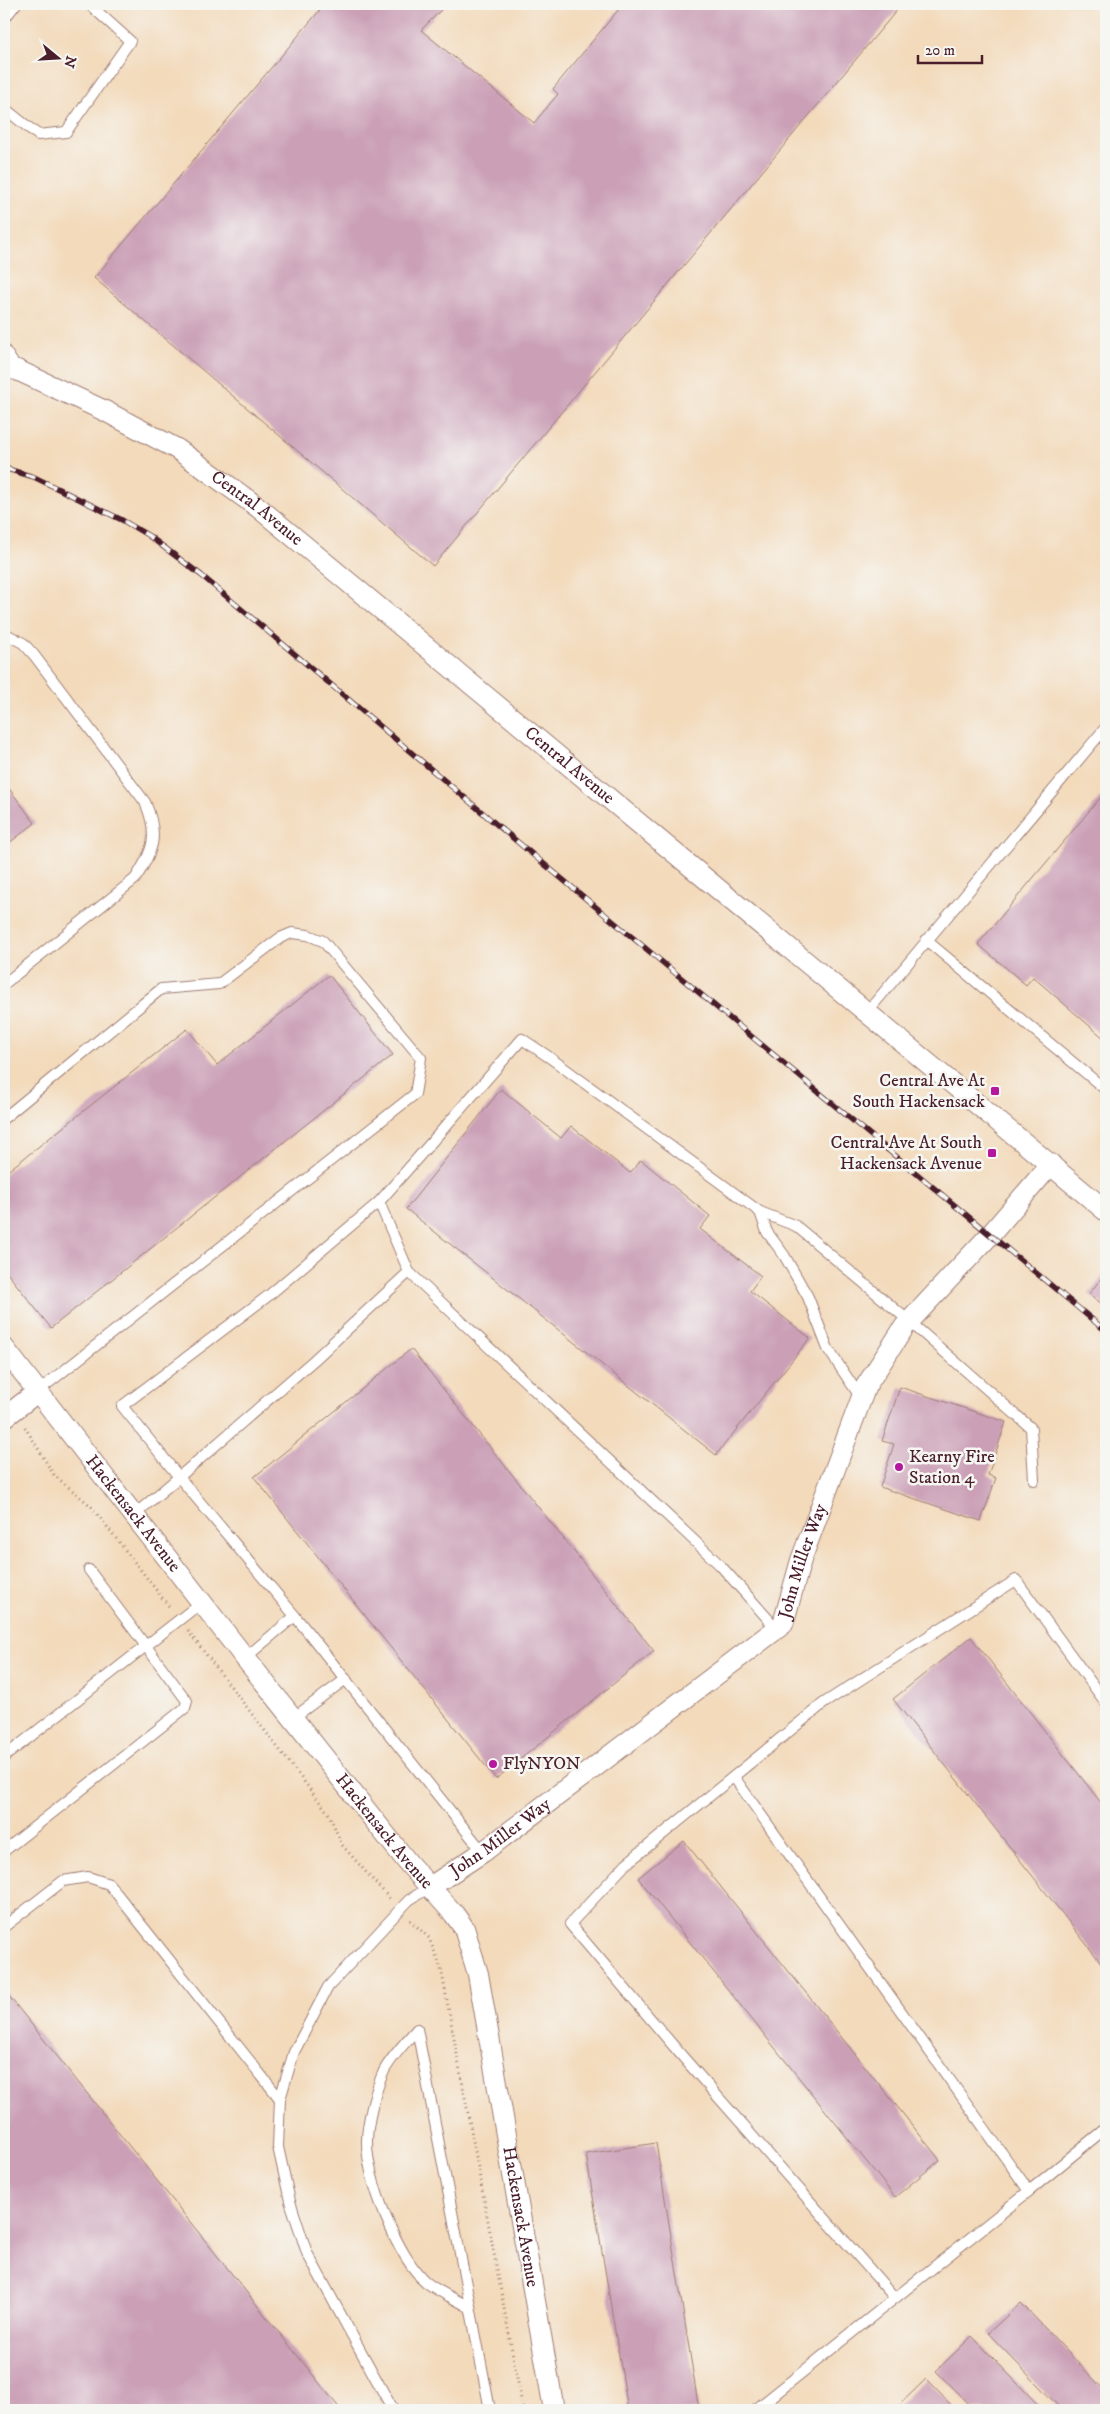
<svg xmlns="http://www.w3.org/2000/svg" width="1110" height="2414" font-family="'IM FELL DW Pica',serif">
	<style>
		.building { fill: #cba0b7 }
		.lines { fill: none; stroke-linecap: round; stroke-linejoin: round }
		.service-casing { stroke: #9e7c73; stroke-width: 12 }
		.minor-casing { stroke: #9e7c73; stroke-width: 22 }
		.path { stroke: #9e7c73; stroke-width: 3; stroke-dasharray: 1 4; stroke-linecap: butt }
		.service { stroke: #fff; stroke-width: 10 }
		.minor { stroke: #fff; stroke-width: 20 }
		.rail-casing { stroke: #4a1f2b; stroke-width: 5.5 }
		.rail { stroke: #f6f6f2; stroke-width: 4; stroke-dasharray: 11; stroke-linecap: butt }
		.poi-dot { fill: #b5179e; stroke: #f6f6f2; stroke-width: 2 }
		.labels { text-anchor: middle; dominant-baseline: central; stroke-width: 5; stroke-linejoin: round; paint-order: stroke }
		.street-label { font-size: 18px; fill: #4a1f2b; stroke: #f6f6f2 }
		.poi-label { font-size: 18px; fill: #4a1f2b; stroke: #f6f6f2; text-anchor: end }
	</style>
	<rect width="100%" height="100%" fill="#f6f6f2"/>
	<filter id="ink" filterUnits="userSpaceOnUse"><feTurbulence type="fractalNoise" baseFrequency=".02" numOctaves="2"/><feDisplacementMap in="SourceGraphic" scale="10" xChannelSelector="R" yChannelSelector="G"/><feConvolveMatrix kernelMatrix="1 2 1 2 8 2 1 2 1" color-interpolation-filters="sRGB"/></filter>
	<filter id="wash" filterUnits="userSpaceOnUse"><feTurbulence type="fractalNoise" baseFrequency=".0096" numOctaves="4" result="noise"/><feDisplacementMap in="SourceGraphic" scale="20" xChannelSelector="R" yChannelSelector="G"/><feGaussianBlur stdDeviation="1.12" result="paint"/><feColorMatrix in="noise" values="0 0 0 0 0 0 0 0 0 0 0 0 0 0 0 0 0 1.4 0 .05"/><feComposite in="paint" operator="in"/></filter>
	<g filter="url(#wash)">
		<rect width="100%" height="100%" fill="#f3dabb"/>
		<g id="blocks">
			<g class="building">
				<polygon points="325,4 447,4 421,30 534,123 558,94 553,89 623,4 902,4 433,566 94,278"/>
				<polygon points="4,782 35,823 4,847"/>
				<polygon points="1106,791 1106,1040 1033,977 1026,985 978,944"/>
				<polygon points="329,975 393,1055 51,1328 4,1269 4,1174 187,1029 217,1065"/>
				<polygon points="501,1089 561,1138 571,1126 630,1173 641,1160 710,1216 700,1229 761,1276 750,1291 810,1338 716,1455 406,1209"/>
				<polygon points="1103,1276 1106,1279 1106,1307 1089,1294"/>
				<polygon points="411,1349 654,1651 496,1779 254,1477"/>
				<polygon points="900,1387 1006,1422 988,1475 996,1478 981,1521 880,1487 894,1444 882,1441"/>
				<polygon points="971,1637 1106,1809 1106,1969 893,1699"/>
				<polygon points="684,1841 940,2160 895,2197 638,1878"/>
				<polygon points="4,1990 341,2410 4,2410"/>
				<polygon points="656,2143 699,2410 628,2410 586,2154"/>
				<polygon points="1021,2303 1106,2392 1106,2410 1062,2410 988,2333"/>
				<polygon points="972,2336 1043,2410 974,2410 936,2371"/>
				<polygon points="926,2379 956,2410 894,2410"/>
			</g>
		</g>
	</g>
	<g filter="url(#ink)">
		<use href="#blocks" fill-opacity="0" stroke="#9e7c73" stroke-width="1"/>
		<g class="lines">
			<g class="service-casing">
				<g id="service">
					<polyline points="4,19 16,4"/>
					<polyline points="4,108 38,135 66,132 130,41 89,4"/>
					<polyline points="4,349 17,369"/>
					<path d="M 4,633 L 23,643 L 34,655 L 145,802 C 159,835 154,850 135,879 L 4,984"/>
					<polyline points="926,940 1106,1090"/>
					<polyline points="868,1011 1106,727"/>
					<polyline points="4,1118 161,989 219,984 280,938 292,933 308,935 323,941 421,1058 415,1094 37,1392"/>
					<polyline points="379,1202 268,1296 122,1406 179,1477 314,1360 409,1272"/>
					<polyline points="760,1212 796,1226 909,1321 1031,1428 1034,1480"/>
					<polyline points="134,1515 179,1477 295,1616 483,1852"/>
					<polyline points="777,1629 720,1565 409,1272 379,1202 522,1039 549,1057 760,1212 767,1232 784,1255 808,1297 828,1349 861,1398"/>
					<polyline points="245,1658 295,1616"/>
					<polyline points="293,1718 346,1679"/>
					<polyline points="4,1757 202,1602"/>
					<polyline points="734,1777 1029,2191 1106,2128"/>
					<polyline points="4,1851 185,1708 187,1701 89,1570"/>
					<polyline points="5,1926 63,1881 88,1877 109,1884 280,2099"/>
					<polyline points="895,2298 682,2056 570,1924 626,1864 824,1703 1016,1580 1106,1703"/>
					<path d="M 469,2307 C 456,2299 438,2292 426,2282 C 398,2258 366,2178 367,2141 C 367,2122 376,2088 384,2071 C 392,2056 406,2042 417,2029 L 490,2410"/>
					<polyline points="393,2410 307,2253 290,2201 278,2147 280,2099 294,2052 328,1987 409,1900 430,1887"/>
					<polyline points="755,2410 1029,2191"/>
				</g>
			</g>
			<g class="minor-casing">
				<g id="minor">
					<path id="s1" d="M 4,368 L 17,370 L 105,411 L 177,449 L 259,508 L 1106,1211"/>
					<path id="s2" d="M 4,1348 L 245,1658 L 409,1864 L 454,1914 L 464,1928 L 478,1974 L 554,2410"/>
					<polyline points="4,1418 37,1392"/>
					<path id="s3" d="M 430,1887 L 483,1852 L 783,1624 L 801,1560 L 866,1386 L 905,1326 L 990,1235 L 1051,1164"/>
				</g>
			</g>
			<g class="path">
				<polyline points="25,1427 54,1475 91,1506 171,1609"/>
				<polyline points="188,1631 329,1814 342,1845 390,1899"/>
				<polyline points="410,1920 429,1938 441,1968 523,2410"/>
			</g>
			<use href="#service" class="service"/>
			<use href="#minor" class="minor"/>
			<g class="rail-casing">
				<polyline id="rail" points="4,468 34,477 122,520 149,536 201,575 496,824 1106,1331"/>
			</g>
			<use href="#rail" class="rail"/>
		</g>
	</g>
	<g class="poi-dot">
		<rect x="990" y="1086" width="10" height="10" rx="2.5"/>
		<rect x="987" y="1148" width="10" height="10" rx="2.5"/>
		<circle cx="899" cy="1467" r="5"/>
		<circle cx="493" cy="1764" r="5"/>
	</g>
	<g class="labels">
		<g class="street-label">
			<text stroke="none"><textPath href="#s1" startOffset="291">Central Avenue</textPath></text>
			<text stroke="none"><textPath href="#s1" startOffset="696">Central Avenue</textPath></text>
			<text stroke="none"><textPath href="#s2" startOffset="210">Hackensack Avenue</textPath></text>
			<text stroke="none"><textPath href="#s3" startOffset="506">John Miller Way</textPath></text>
			<text stroke="none"><textPath href="#s2" startOffset="615">Hackensack Avenue</textPath></text>
			<text stroke="none"><textPath href="#s3" startOffset="86">John Miller Way</textPath></text>
			<text stroke="none"><textPath href="#s2" startOffset="1035">Hackensack Avenue</textPath></text>
		</g>
		<g class="poi-label">
			<text x="985" y="1081">Central Ave At<tspan x="985" dy="21">South Hackensack</tspan></text>
			<text x="982" y="1143">Central Ave At South<tspan x="982" dy="21">Hackensack Avenue</tspan></text>
			<text x="909" y="1457" text-anchor="start">Kearny Fire<tspan x="909" dy="21">Station 4</tspan></text>
			<text x="503" y="1764" text-anchor="start">FlyNYON</text>
		</g>
	</g>
	<rect width="1110" height="2414" fill="none" stroke="#f6f6f2" stroke-width="20"/>
	<g transform="translate(58 58) rotate(108)" stroke="#f6f6f2" stroke-width="4" paint-order="stroke">
	<path d="M0-4L9 19L0 12L-9 19Z" fill="#4a1f2b"/>
	<text y="-8" font-size="14" font-weight="bold" text-anchor="middle" fill="#4a1f2b">N</text>
	</g>
	<path d="M918 55v8h64v-8" fill="none" stroke="#4a1f2b" stroke-width="2.5"/>
	<text x="925" y="55" font-size="15" fill="#4a1f2b" stroke="#f6f6f2" stroke-width="4" paint-order="stroke">20 m</text>
</svg>
